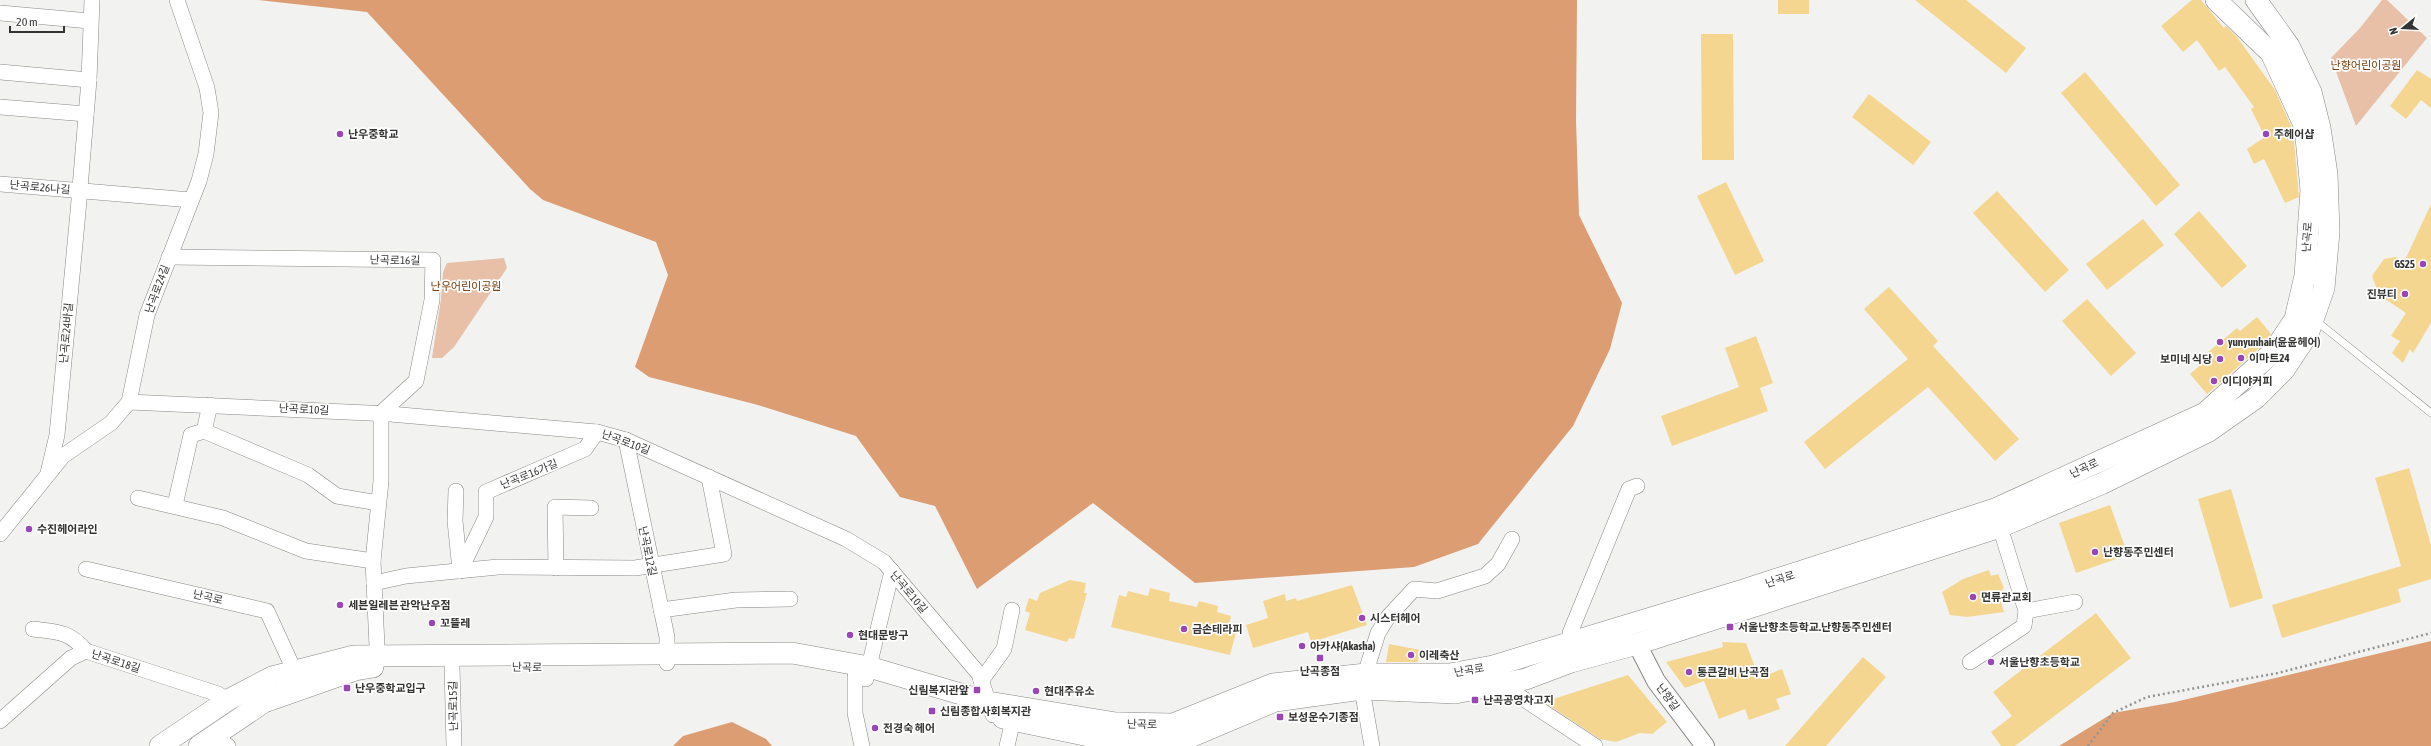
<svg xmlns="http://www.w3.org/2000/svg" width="2431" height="746" font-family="'Asap Condensed','Noto Sans KR',sans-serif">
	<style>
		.green { fill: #e7c0a7 }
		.forest { fill: #dc9d73 }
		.building { fill: #f4d691 }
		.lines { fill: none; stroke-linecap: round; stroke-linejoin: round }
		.service-casing { stroke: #888986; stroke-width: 8 }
		.minor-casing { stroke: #888986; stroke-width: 16 }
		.tertiary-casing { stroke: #888986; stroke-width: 20 }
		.secondary-casing { stroke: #888986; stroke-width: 22 }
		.path { stroke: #949593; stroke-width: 2.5; stroke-dasharray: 2 3; stroke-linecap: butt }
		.service { stroke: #fff; stroke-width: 7 }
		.minor { stroke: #fff; stroke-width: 15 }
		.tertiary { stroke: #fff; stroke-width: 18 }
		.secondary { stroke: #fff; stroke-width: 21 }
		.poi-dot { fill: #9a47b6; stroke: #fff; stroke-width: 1.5 }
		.labels { text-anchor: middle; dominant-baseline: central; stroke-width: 3.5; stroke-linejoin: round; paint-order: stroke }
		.park-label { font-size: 11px; fill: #7a4010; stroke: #fff }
		.poi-label { font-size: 11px; font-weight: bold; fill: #343533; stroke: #fff; text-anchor: start }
		.street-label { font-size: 11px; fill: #343533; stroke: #fff }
	</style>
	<rect width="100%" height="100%" fill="#f2f3f0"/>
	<g class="green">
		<polygon points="2382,0 2387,0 2427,38 2356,126 2331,58 2360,28"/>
		<polygon points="504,258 507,268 454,347 442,358 432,358 441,299 443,272 447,263"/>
	</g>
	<g class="forest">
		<polygon points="258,0 1577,0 1576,120 1579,215 1622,303 1610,349 1573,426 1478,544 1414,567 1195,583 1093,503 977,589 935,506 900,497 856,436 758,405 649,377 635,367 668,275 656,242 543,200 530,189 367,12"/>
		<polygon points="2431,641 2431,746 2059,746 2113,713 2175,702"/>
		<polygon points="732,722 766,739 772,746 673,746 683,736"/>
	</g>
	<g class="building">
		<rect x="1778" y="0" width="31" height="14"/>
		<polygon points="1915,0 1966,0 2026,48 2006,73"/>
		<polygon points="2192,0 2201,0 2224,28 2226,26 2237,37 2275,90 2293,130 2299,197 2285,203 2264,159 2254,164 2247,149 2265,137 2251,109 2254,107 2225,67 2219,71 2197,40 2183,52 2161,26"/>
		<polygon points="1701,34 1733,34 1734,160 1702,160"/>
		<polygon points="2417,70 2431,79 2431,108 2421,100 2406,119 2390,106"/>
		<polygon points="2085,72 2180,185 2156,206 2061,93"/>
		<polygon points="1869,94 1931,142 1913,165 1852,117"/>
		<polygon points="1726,182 1764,261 1735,275 1697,196"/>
		<polygon points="1997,191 2069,270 2045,292 1973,213"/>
		<polygon points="2431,204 2431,323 2413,353 2410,349 2403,363 2392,353 2400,341 2391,336 2406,313 2379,295 2372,276 2384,259 2395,257 2405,260"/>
		<polygon points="2199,211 2247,266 2222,288 2174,234"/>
		<polygon points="2143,219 2164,245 2107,290 2086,264"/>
		<polygon points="1889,287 1938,341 1933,346 2019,439 1995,461 1928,387 1825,469 1804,442 1908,359 1864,309"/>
		<polygon points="2087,299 2136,353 2111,376 2062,321"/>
		<polygon points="2257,317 2271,334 2264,344 2207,394 2190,374 2210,357 2207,353 2237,328 2240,331"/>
		<polygon points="1756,336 1773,383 1760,388 1768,411 1672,446 1661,416 1739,387 1725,348"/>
		<polygon points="2409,468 2431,545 2431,579 2398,589 2401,602 2282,638 2272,605 2401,566 2375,478"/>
		<polygon points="2231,489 2263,598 2230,608 2198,499"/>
		<polygon points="2110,505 2128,555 2076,573 2059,523"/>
		<polygon points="1989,570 1991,576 1998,574 2004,588 2002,590 2005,600 2001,602 2004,612 1967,617 1950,615 1942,592 1963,579"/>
		<polygon points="1070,580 1086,583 1084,593 1087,593 1074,639 1069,638 1067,642 1025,630 1030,613 1025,611 1029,598 1037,601 1040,593"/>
		<polygon points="1352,585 1367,625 1311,642 1308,632 1253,648 1246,625 1268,618 1263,601 1285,594 1286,601 1296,598 1297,601"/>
		<polygon points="1150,588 1170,593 1169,601 1197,607 1199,601 1218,606 1217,612 1231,616 1228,631 1237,628 1230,655 1111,627 1119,595 1126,597 1128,591 1148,596"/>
		<polygon points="2096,613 2131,658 2015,746 2001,746 1991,732 2012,716 1993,692"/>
		<polygon points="1722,642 1746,643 1759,678 1782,669 1791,694 1776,699 1780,709 1749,720 1745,709 1719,719 1704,681 1685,688 1666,662 1723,647"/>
		<polygon points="1389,644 1420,650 1418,662 1386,662"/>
		<polygon points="1863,657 1886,677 1826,746 1785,746"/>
		<polygon points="1628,675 1667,722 1652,734 1640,733 1616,742 1600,739 1544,702"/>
	</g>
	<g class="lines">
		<g class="service-casing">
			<polyline id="service" points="2315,320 2431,413"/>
		</g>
		<g class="minor-casing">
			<g id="minor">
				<polyline points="0,13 90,21"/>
				<polyline points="0,72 89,80"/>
				<polyline points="0,107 86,114"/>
				<polyline points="0,184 191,200"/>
				<polyline points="169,257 433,260 432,300 416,381 381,413 381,481 373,561 377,646 375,666"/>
				<polyline points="129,402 390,414 597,432 626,440 846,539 884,562 979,674 993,715"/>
				<polyline points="204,431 210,405"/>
				<polyline points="626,440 667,637 667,663"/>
				<polyline points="48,473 57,435 78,212 89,80 92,0"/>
				<polyline points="456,491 455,521 460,570"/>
				<polyline points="138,498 223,518 306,551 373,561"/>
				<polyline points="175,505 191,435 204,431 308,475 337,496 378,503"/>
				<polyline points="0,534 63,456 111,423 129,402 147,315 199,181 206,154 211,113 207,88 177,0"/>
				<polyline points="556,568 555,507 591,508"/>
				<polyline points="86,569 267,611 294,670"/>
				<polyline points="460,571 486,517 486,492 585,449 597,432"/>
				<polyline points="374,583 406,576 498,567 635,568 724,554 709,477"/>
				<polyline points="661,610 736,600 790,599"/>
				<polyline points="2026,611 2075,602"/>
				<path d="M 33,629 C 58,632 69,631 86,651"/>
				<polyline points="1570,651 1570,633 1629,489 1637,486"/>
				<polyline points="1970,662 2024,626 2026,611 2000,527"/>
				<polyline points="452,666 454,746"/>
				<polyline points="855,677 855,713 862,746"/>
				<polyline points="866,679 892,571"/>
				<polyline points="981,681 1004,649 1012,610"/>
				<polyline points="1501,684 1595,746"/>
				<polyline points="0,721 71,658 86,651 218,694 228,700"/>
				<polyline points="214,736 228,746"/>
				<polyline points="1007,746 1013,720"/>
				<polyline points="1372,746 1362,689 1367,668 1378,633 1388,617 1414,589 1437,591 1485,576 1498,564 1512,539"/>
			</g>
		</g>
		<g class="tertiary-casing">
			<polyline id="tertiary" points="1637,644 1656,681 1705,746"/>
		</g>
		<g class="secondary-casing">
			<g id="secondary">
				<polyline points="1003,718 1118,742 1176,743 1275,701 1362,689 1455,693 1526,679 1571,662 1637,644 2000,527 2101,484 2209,431 2256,398 2284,370 2308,334 2324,288 2329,232 2327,174 2320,128 2311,92 2289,46 2256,0"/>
				<polyline points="160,746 228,700 272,677 354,656 792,653 869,667 988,702 1116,723 1173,724 1273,684 1366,674 1450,674 1493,666 1740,591 1995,509 2205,413 2273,352 2295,319 2305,276 2311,190 2305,127 2271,53 2216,0"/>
				<polyline points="199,746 264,702 355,670 373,667"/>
			</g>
		</g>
		<polyline class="path" points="2088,746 2113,713 2147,697 2278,673 2431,633"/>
		<use href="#service" class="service"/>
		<use href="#minor" class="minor"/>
		<use href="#tertiary" class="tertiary"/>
		<use href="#secondary" class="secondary"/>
	</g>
	<g class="poi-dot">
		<circle cx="340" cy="134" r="4"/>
		<circle cx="2266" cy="134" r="4"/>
		<circle cx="2423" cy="264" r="4"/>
		<circle cx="2405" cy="294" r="4"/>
		<circle cx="2220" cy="342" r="4"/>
		<circle cx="2241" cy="358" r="4"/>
		<circle cx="2220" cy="359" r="4"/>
		<circle cx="2214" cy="381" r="4"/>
		<circle cx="29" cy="529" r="4"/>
		<circle cx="2095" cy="552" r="4"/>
		<circle cx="1973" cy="597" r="4"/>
		<circle cx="340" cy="605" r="4"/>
		<circle cx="1362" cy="618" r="4"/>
		<circle cx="432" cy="623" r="4"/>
		<rect x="1726" y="623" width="8" height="8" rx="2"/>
		<circle cx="1184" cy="629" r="4"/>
		<circle cx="850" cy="635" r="4"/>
		<circle cx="1302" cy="646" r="4"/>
		<circle cx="1411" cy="655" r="4"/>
		<rect x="1316" y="654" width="8" height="8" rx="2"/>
		<circle cx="1991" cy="662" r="4"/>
		<circle cx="1689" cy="672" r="4"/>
		<rect x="343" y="684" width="8" height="8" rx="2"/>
		<rect x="973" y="686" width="8" height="8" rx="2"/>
		<circle cx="1036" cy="691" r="4"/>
		<rect x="1471" y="696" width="8" height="8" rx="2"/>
		<rect x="928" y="707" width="8" height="8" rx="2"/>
		<rect x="1276" y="713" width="8" height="8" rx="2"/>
		<circle cx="875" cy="728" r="4"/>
	</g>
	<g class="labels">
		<g class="park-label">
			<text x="2366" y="65">난향어린이공원</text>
			<text x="466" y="286">난우어린이공원</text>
		</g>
		<g class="poi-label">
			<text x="348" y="134">난우중학교</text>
			<text x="2274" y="134">주헤어샵</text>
			<text x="2415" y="264" text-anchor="end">GS25</text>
			<text x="2397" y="294" text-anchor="end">진뷰티</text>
			<text x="2228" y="342">yunyunhair(윤윤헤어)</text>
			<text x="2249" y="358">이마트24</text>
			<text x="2212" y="359" text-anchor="end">보미네 식당</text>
			<text x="2222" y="381">이디야커피</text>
			<text x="37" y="529">수진헤어라인</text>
			<text x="2103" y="552">난향동주민센터</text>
			<text x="1981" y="597">면류관교회</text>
			<text x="348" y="605">세븐일레븐 관악난우점</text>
			<text x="1370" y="618">시스터헤어</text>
			<text x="440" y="623">꼬뜰레</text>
			<text x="1738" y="627">서울난향초등학교.난향동주민센터</text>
			<text x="1192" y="629">금손테라피</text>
			<text x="858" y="635">현대문방구</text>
			<text x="1310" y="646">아카샤(Akasha)</text>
			<text x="1419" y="655">이레축산</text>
			<text x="1999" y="662">서울난향초등학교</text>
			<text x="1320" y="671" text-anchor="middle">난곡종점</text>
			<text x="1697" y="672">통큰갈비 난곡점</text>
			<text x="355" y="688">난우중학교입구</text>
			<text x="969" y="690" text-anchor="end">신림복지관앞</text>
			<text x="1044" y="691">현대주유소</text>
			<text x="1483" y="700">난곡공영차고지</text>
			<text x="940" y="711">신림종합사회복지관</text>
			<text x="1288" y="717">보성운수기종점</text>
			<text x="883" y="728">전경숙 헤어</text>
		</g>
		<g class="street-label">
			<text transform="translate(40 187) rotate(5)">난곡로26나길</text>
			<text transform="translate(2307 237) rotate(-86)">난곡로</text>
			<text transform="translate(395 260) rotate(1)">난곡로16길</text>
			<text transform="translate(157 289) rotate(-70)">난곡로24길</text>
			<text transform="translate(66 333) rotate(-85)">난곡로24바길</text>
			<text transform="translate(304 409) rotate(3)">난곡로10길</text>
			<text transform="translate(626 442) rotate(20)">난곡로10길</text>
			<text transform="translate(2084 468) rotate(-25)">난곡로</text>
			<text transform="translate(529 474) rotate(-22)">난곡로16가길</text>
			<text transform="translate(648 551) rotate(78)">난곡로12길</text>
			<text transform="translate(1780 579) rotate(-18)">난곡로</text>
			<text transform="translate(909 592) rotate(50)">난곡로10길</text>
			<text transform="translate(208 597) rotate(13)">난곡로</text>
			<text transform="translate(116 661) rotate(18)">난곡로18길</text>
			<text transform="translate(527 667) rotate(1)">난곡로</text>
			<text transform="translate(1469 670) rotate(-10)">난곡로</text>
			<text transform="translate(1668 697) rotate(53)">난향길</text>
			<text transform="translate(453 706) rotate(-91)">난곡로15길</text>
			<text transform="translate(1142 724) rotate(1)">난곡로</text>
		</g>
	</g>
	<g transform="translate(2403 28) rotate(252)" stroke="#ffffff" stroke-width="3" paint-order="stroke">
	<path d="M0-3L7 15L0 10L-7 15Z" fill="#343533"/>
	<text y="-6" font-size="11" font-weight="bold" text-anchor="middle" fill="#343533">N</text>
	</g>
	<path d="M10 26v6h54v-6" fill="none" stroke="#343533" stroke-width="2"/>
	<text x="16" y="26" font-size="12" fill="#343533" stroke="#ffffff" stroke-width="3" paint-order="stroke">20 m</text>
</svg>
